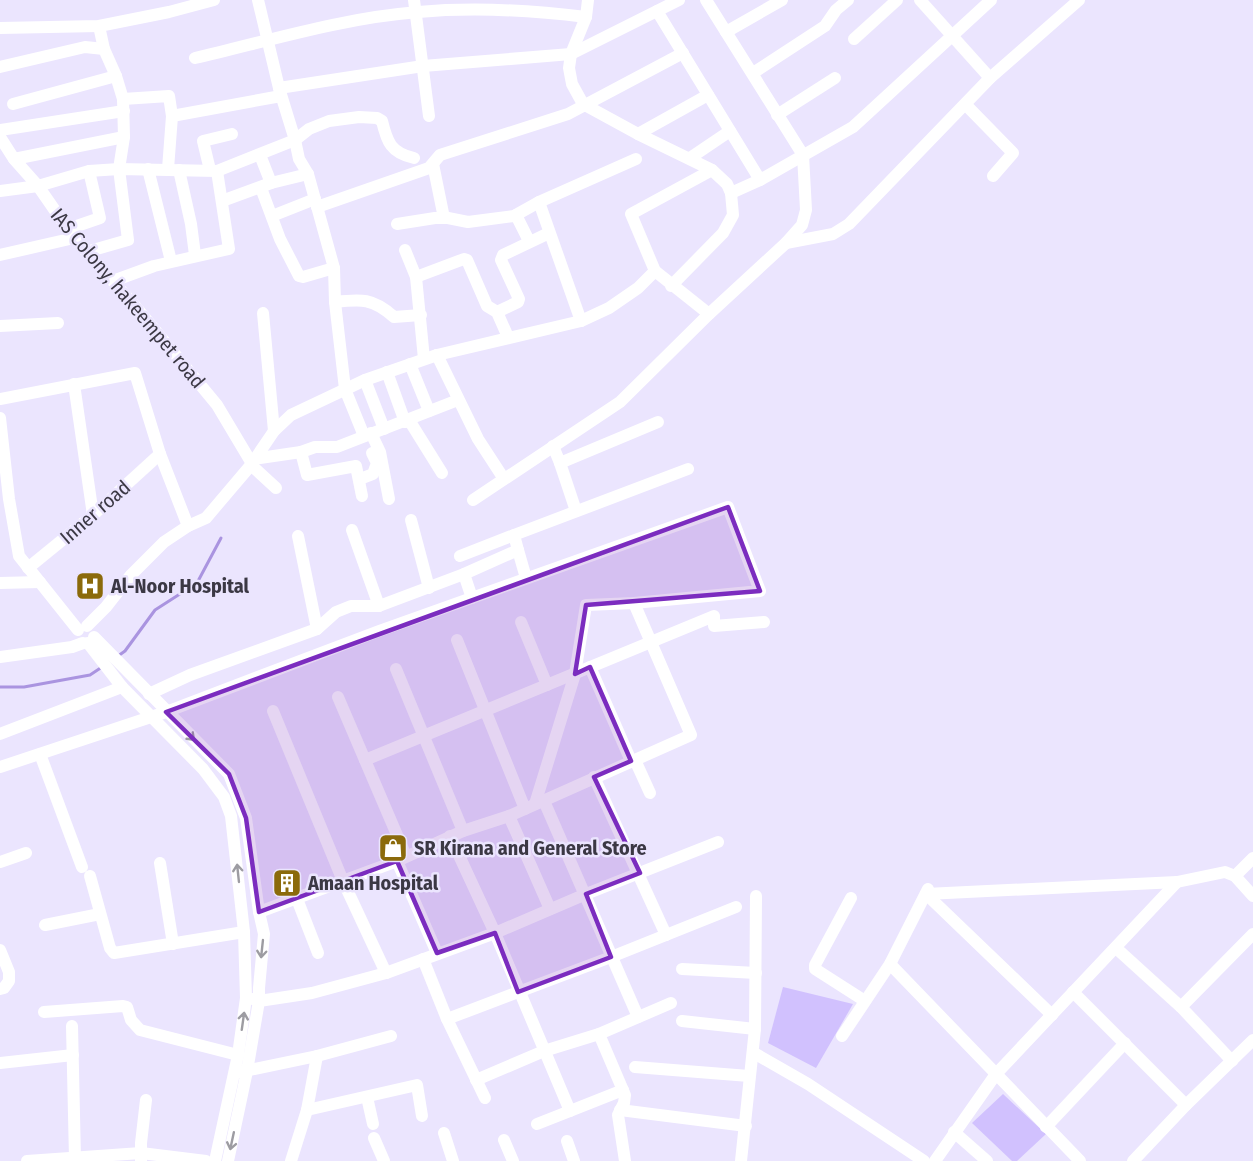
<svg xmlns="http://www.w3.org/2000/svg" width="1253" height="1161" font-family="'Fira Sans Condensed',sans-serif">
	<style>
		.green { fill: #d1c1fe }
		.lines { fill: none; stroke-linecap: round; stroke-linejoin: round }
		.stream { stroke: #aa94e0; stroke-width: 3 }
		.minor { stroke: #fff; stroke-width: 12 }
		.oneway { stroke: #9d9ca2 }
		.marked { fill: #7b2cbf; fill-opacity: 0.2; stroke: #7b2cbf; stroke-width: 4.5; stroke-linejoin: round }
		.labels { text-anchor: middle; dominant-baseline: central; stroke-width: 5; stroke-linejoin: round; paint-order: stroke }
		.street-label { font-size: 20px; fill: #3b3844; stroke: #ebe5fe }
		.poi-label { font-size: 20px; font-weight: bold; fill: #3b3844; stroke: #ebe5fe; text-anchor: start }
	</style>
	<rect width="100%" height="100%" fill="#ebe5fe"/>
	<g class="green">
		<polygon points="783,987 853,1004 816,1068 768,1043"/>
		<polygon points="1003,1094 1046,1134 1017,1161 1012,1161 972,1123"/>
	</g>
	<g class="lines">
		<g class="stream">
			<polyline points="118,656 125,651 155,610 197,583 221,538"/>
			<polyline points="0,687 24,687 90,675 102,667"/>
		</g>
		<g class="minor">
			<polyline points="258,0 279,88 295,140 299,159 308,174 334,268 335,302 345,389 364,436"/>
			<polyline points="414,0 429,116"/>
			<polyline points="588,0 586,17 571,54 569,68 572,84 583,104 638,134 712,170 727,184 731,193 733,215 723,233 671,286"/>
			<polyline points="920,0 990,78"/>
			<polyline points="657,11 760,180"/>
			<polyline points="0,28 99,26 169,12 214,0"/>
			<polyline points="726,32 782,0"/>
			<polyline points="854,39 897,0"/>
			<path d="M 195,58 C 268,41 342,18 418,12 C 474,7 530,10 586,17"/>
			<polyline points="0,67 85,47 104,49"/>
			<polyline points="753,73 825,26 836,10 848,0"/>
			<polyline points="279,88 423,66 571,54 679,0"/>
			<polyline points="123,99 169,96 172,116"/>
			<polyline points="13,104 116,76"/>
			<polyline points="966,105 1013,153 993,176"/>
			<polyline points="777,115 835,78"/>
			<polyline points="0,130 124,111"/>
			<polyline points="638,134 708,95"/>
			<polyline points="0,137 14,159 38,186 74,238 136,307 217,405 251,462"/>
			<polyline points="690,158 730,131"/>
			<polyline points="14,159 124,137"/>
			<polyline points="433,164 444,218"/>
			<polyline points="148,169 171,261"/>
			<polyline points="168,169 172,116 281,96"/>
			<polyline points="179,170 191,224 195,255"/>
			<polyline points="210,170 203,141 232,134"/>
			<polyline points="271,183 308,174"/>
			<polyline points="261,188 280,239 299,276 303,277 334,268"/>
			<path d="M 0,191 L 38,186 L 89,171 L 119,169 L 217,171 L 295,140 L 309,129 L 329,121 L 359,117 L 377,118 L 382,121 C 387,142 391,153 414,158"/>
			<polyline points="731,193 760,180 853,127 991,0"/>
			<polyline points="222,201 271,183 260,155"/>
			<polyline points="317,207 429,168 440,155 568,114 683,53"/>
			<polyline points="516,215 529,241"/>
			<polyline points="272,216 315,199"/>
			<polyline points="397,224 435,218 448,218 468,222 514,216 539,202"/>
			<polyline points="68,229 100,218 89,171"/>
			<polyline points="786,243 833,234 849,224 990,78 1079,0"/>
			<polyline points="405,250 416,277 424,359"/>
			<polyline points="86,252 128,240 119,169 124,137 123,99 116,76 104,49 99,26"/>
			<polyline points="0,255 74,238"/>
			<polyline points="416,277 464,259 467,260 487,306 497,312 508,337"/>
			<polyline points="113,281 154,266 229,249 217,171"/>
			<path d="M 335,302 C 361,299 373,298 394,317 L 421,315"/>
			<polyline points="497,312 518,302 519,299 501,260 503,255 549,233"/>
			<polyline points="263,313 274,431"/>
			<polyline points="709,314 655,271 631,214 712,170"/>
			<polyline points="581,321 539,202 636,159"/>
			<polyline points="0,326 58,323"/>
			<polyline points="437,355 478,439 504,479"/>
			<polyline points="410,364 429,411"/>
			<polyline points="387,372 405,422"/>
			<polyline points="365,380 384,429"/>
			<polyline points="74,384 93,515"/>
			<polyline points="0,399 135,373 160,454 188,526"/>
			<polyline points="0,418 9,499 19,556 78,630"/>
			<polyline points="409,420 442,473"/>
			<polyline points="371,433 380,452 389,499"/>
			<polyline points="553,446 560,463 658,422"/>
			<polyline points="253,459 301,452"/>
			<polyline points="560,463 576,511"/>
			<polyline points="251,465 276,488"/>
			<polyline points="360,479 373,474 377,463 372,453"/>
			<polyline points="362,496 356,466 307,475 301,452 315,447 337,447 458,400"/>
			<polyline points="473,500 620,402 709,314 786,243 802,225 806,210 803,155 706,0"/>
			<polyline points="411,520 429,588"/>
			<polyline points="352,530 379,606"/>
			<polyline points="298,536 317,629"/>
			<polyline points="518,550 526,578"/>
			<polyline points="460,556 514,535"/>
			<polyline points="28,568 93,515 160,454"/>
			<polyline points="464,574 472,598"/>
			<polyline points="0,583 40,582"/>
			<polyline points="521,622 547,685"/>
			<polyline points="87,626 106,607 131,575 164,542 188,526 206,518 251,465 274,431 291,415 365,380 437,355 581,321 609,308 638,288 655,271"/>
			<polyline points="94,637 229,774 246,818 259,912 264,934 259,988 259,1001 247,1071 228,1161"/>
			<polyline points="457,640 525,809"/>
			<polyline points="88,643 122,687 203,769 224,797 231,816 244,932 246,998 238,1055 215,1161"/>
			<polyline points="0,657 72,647 83,643"/>
			<polyline points="590,667 631,761"/>
			<polyline points="396,669 463,831"/>
			<polyline points="149,694 190,675 317,629 336,612 351,606 379,606 464,574 518,550 514,535 688,469"/>
			<polyline points="338,697 406,856"/>
			<polyline points="273,711 343,881 386,973"/>
			<polyline points="0,734 122,687"/>
			<polyline points="40,754 82,867"/>
			<polyline points="365,760 714,616 714,626 764,622"/>
			<polyline points="635,760 650,793"/>
			<polyline points="0,767 166,712 379,631 728,507 760,591 634,603 586,605 575,674 535,804"/>
			<polyline points="594,777 666,935"/>
			<polyline points="544,801 638,1017"/>
			<polyline points="509,816 550,909"/>
			<polyline points="450,836 495,933 570,1111 537,1124"/>
			<polyline points="397,861 437,953"/>
			<polyline points="0,862 26,853"/>
			<polyline points="160,863 173,944"/>
			<polyline points="90,876 110,948 114,953 244,932"/>
			<polyline points="1235,876 1253,858"/>
			<polyline points="926,894 1177,882 1225,872 1235,876 1253,896"/>
			<polyline points="926,894 1052,1015"/>
			<polyline points="851,898 815,965 815,969 865,1001"/>
			<polyline points="297,899 318,953"/>
			<polyline points="259,912 397,861 463,831 509,816 691,735 634,603"/>
			<polyline points="45,925 100,914"/>
			<polyline points="1116,948 1181,1007 1232,1061"/>
			<polyline points="0,950 9,972 9,981 4,988 0,989"/>
			<polyline points="423,959 447,1019 485,1098"/>
			<polyline points="890,964 1080,1161"/>
			<polyline points="682,969 756,973"/>
			<polyline points="1073,992 1186,1105"/>
			<polyline points="253,999 259,1001 312,993 386,973 495,933 586,894 718,842"/>
			<polyline points="1181,1007 1253,934"/>
			<polyline points="44,1012 123,1006 127,1007 131,1020 140,1030 238,1055"/>
			<polyline points="447,1019 611,957 736,907"/>
			<polyline points="682,1021 755,1029"/>
			<polyline points="72,1026 75,1159"/>
			<polyline points="599,1034 625,1095 624,1103 618,1115 625,1161"/>
			<polyline points="842,1036 890,964 928,889"/>
			<polyline points="754,1053 808,1084 924,1161"/>
			<polyline points="0,1063 73,1055"/>
			<polyline points="635,1067 749,1076"/>
			<polyline points="240,1072 317,1056 391,1036"/>
			<polyline points="476,1080 544,1051 599,1034 671,1003"/>
			<polyline points="367,1097 373,1124"/>
			<polyline points="307,1110 417,1085 422,1116"/>
			<polyline points="620,1110 746,1126"/>
			<polyline points="570,1111 623,1090"/>
			<polyline points="1046,1127 1125,1043"/>
			<polyline points="954,1132 987,1161"/>
			<polyline points="444,1133 453,1161"/>
			<polyline points="374,1138 384,1161"/>
			<polyline points="504,1140 513,1161"/>
			<polyline points="567,1141 574,1161"/>
			<polyline points="141,1160 141,1143 146,1100"/>
			<polyline points="27,1161 141,1153 206,1161"/>
			<polyline points="291,1161 307,1110 317,1056"/>
			<polyline points="741,1161 755,1029 756,896"/>
			<polyline points="935,1161 996,1074 1177,882"/>
			<polyline points="1133,1161 1186,1105 1253,1040"/>
		</g>
	</g>
	<defs><path id="oneway-shaft" d="M-6 0H5M1.5-3L5.5 0L1.5 3" fill="none" stroke-width="1.6" stroke-linecap="round" stroke-linejoin="round" transform="scale(1.5)"/></defs>
	<g class="oneway">
		<use href="#oneway-shaft" transform="translate(188 734) rotate(44)"/>
		<use href="#oneway-shaft" transform="translate(238 873) rotate(-96)"/>
		<use href="#oneway-shaft" transform="translate(262 949) rotate(96)"/>
		<use href="#oneway-shaft" transform="translate(243 1021) rotate(-82)"/>
		<use href="#oneway-shaft" transform="translate(232 1141) rotate(102)"/>
	</g>
	<path class="marked" d="M 728,507 L 760,591 L 586,605 L 575,674 L 590,667 L 631,761 L 594,777 L 640,873 L 586,894 L 611,957 L 518,992 L 495,933 L 437,953 L 397,861 L 259,912 L 246,818 L 229,774 L 166,712 Z"/>
	<defs>
		<g id="hospital-square" transform="scale(1.5)"><rect x="-9" y="-9" width="18" height="18" rx="4" fill="#8b6a0b" stroke="#ebe5fe"/><path d="M-5-5h3v3.5h4V-5h3V5h-3V1.5h-4V5h-3Z" fill="#fff"/></g>
		<g id="shop-square" transform="scale(1.5)"><rect x="-9" y="-9" width="18" height="18" rx="4" fill="#8b6a0b" stroke="#ebe5fe"/><path d="M-5-2.5h2.3a2.7 3.5 0 0 1 5.4 0H5L5.5 6h-11ZM-1.5-2.5h3a1.5 2.3 0 0 0-3 0Z" fill="#fff"/></g>
		<g id="building-square" transform="scale(1.5)"><rect x="-9" y="-9" width="18" height="18" rx="4" fill="#8b6a0b" stroke="#ebe5fe"/><path d="M-4-6H4V6H1V3H-1V6H-4ZM-2.5-4.3h1.7v1.8h-1.7ZM.8-4.3h1.7v1.8H.8ZM-2.5-1h1.7V.8h-1.7ZM.8-1h1.7V.8H.8Z" fill="#fff"/></g>
	</defs>
	<g fill-rule="evenodd">
		<use href="#hospital-square" x="90" y="586"/>
		<use href="#shop-square" x="393" y="848"/>
		<use href="#building-square" x="287" y="883"/>
	</g>
	<g class="labels">
		<g class="street-label">
			<text transform="translate(128 298) rotate(50)">IAS Colony, hakeempet road</text>
			<text transform="translate(95 512) rotate(-41)">Inner road</text>
		</g>
		<g class="poi-label">
			<text x="111" y="586">Al-Noor Hospital</text>
			<text x="414" y="848">SR Kirana and General Store</text>
			<text x="308" y="883">Amaan Hospital</text>
		</g>
	</g>
</svg>
